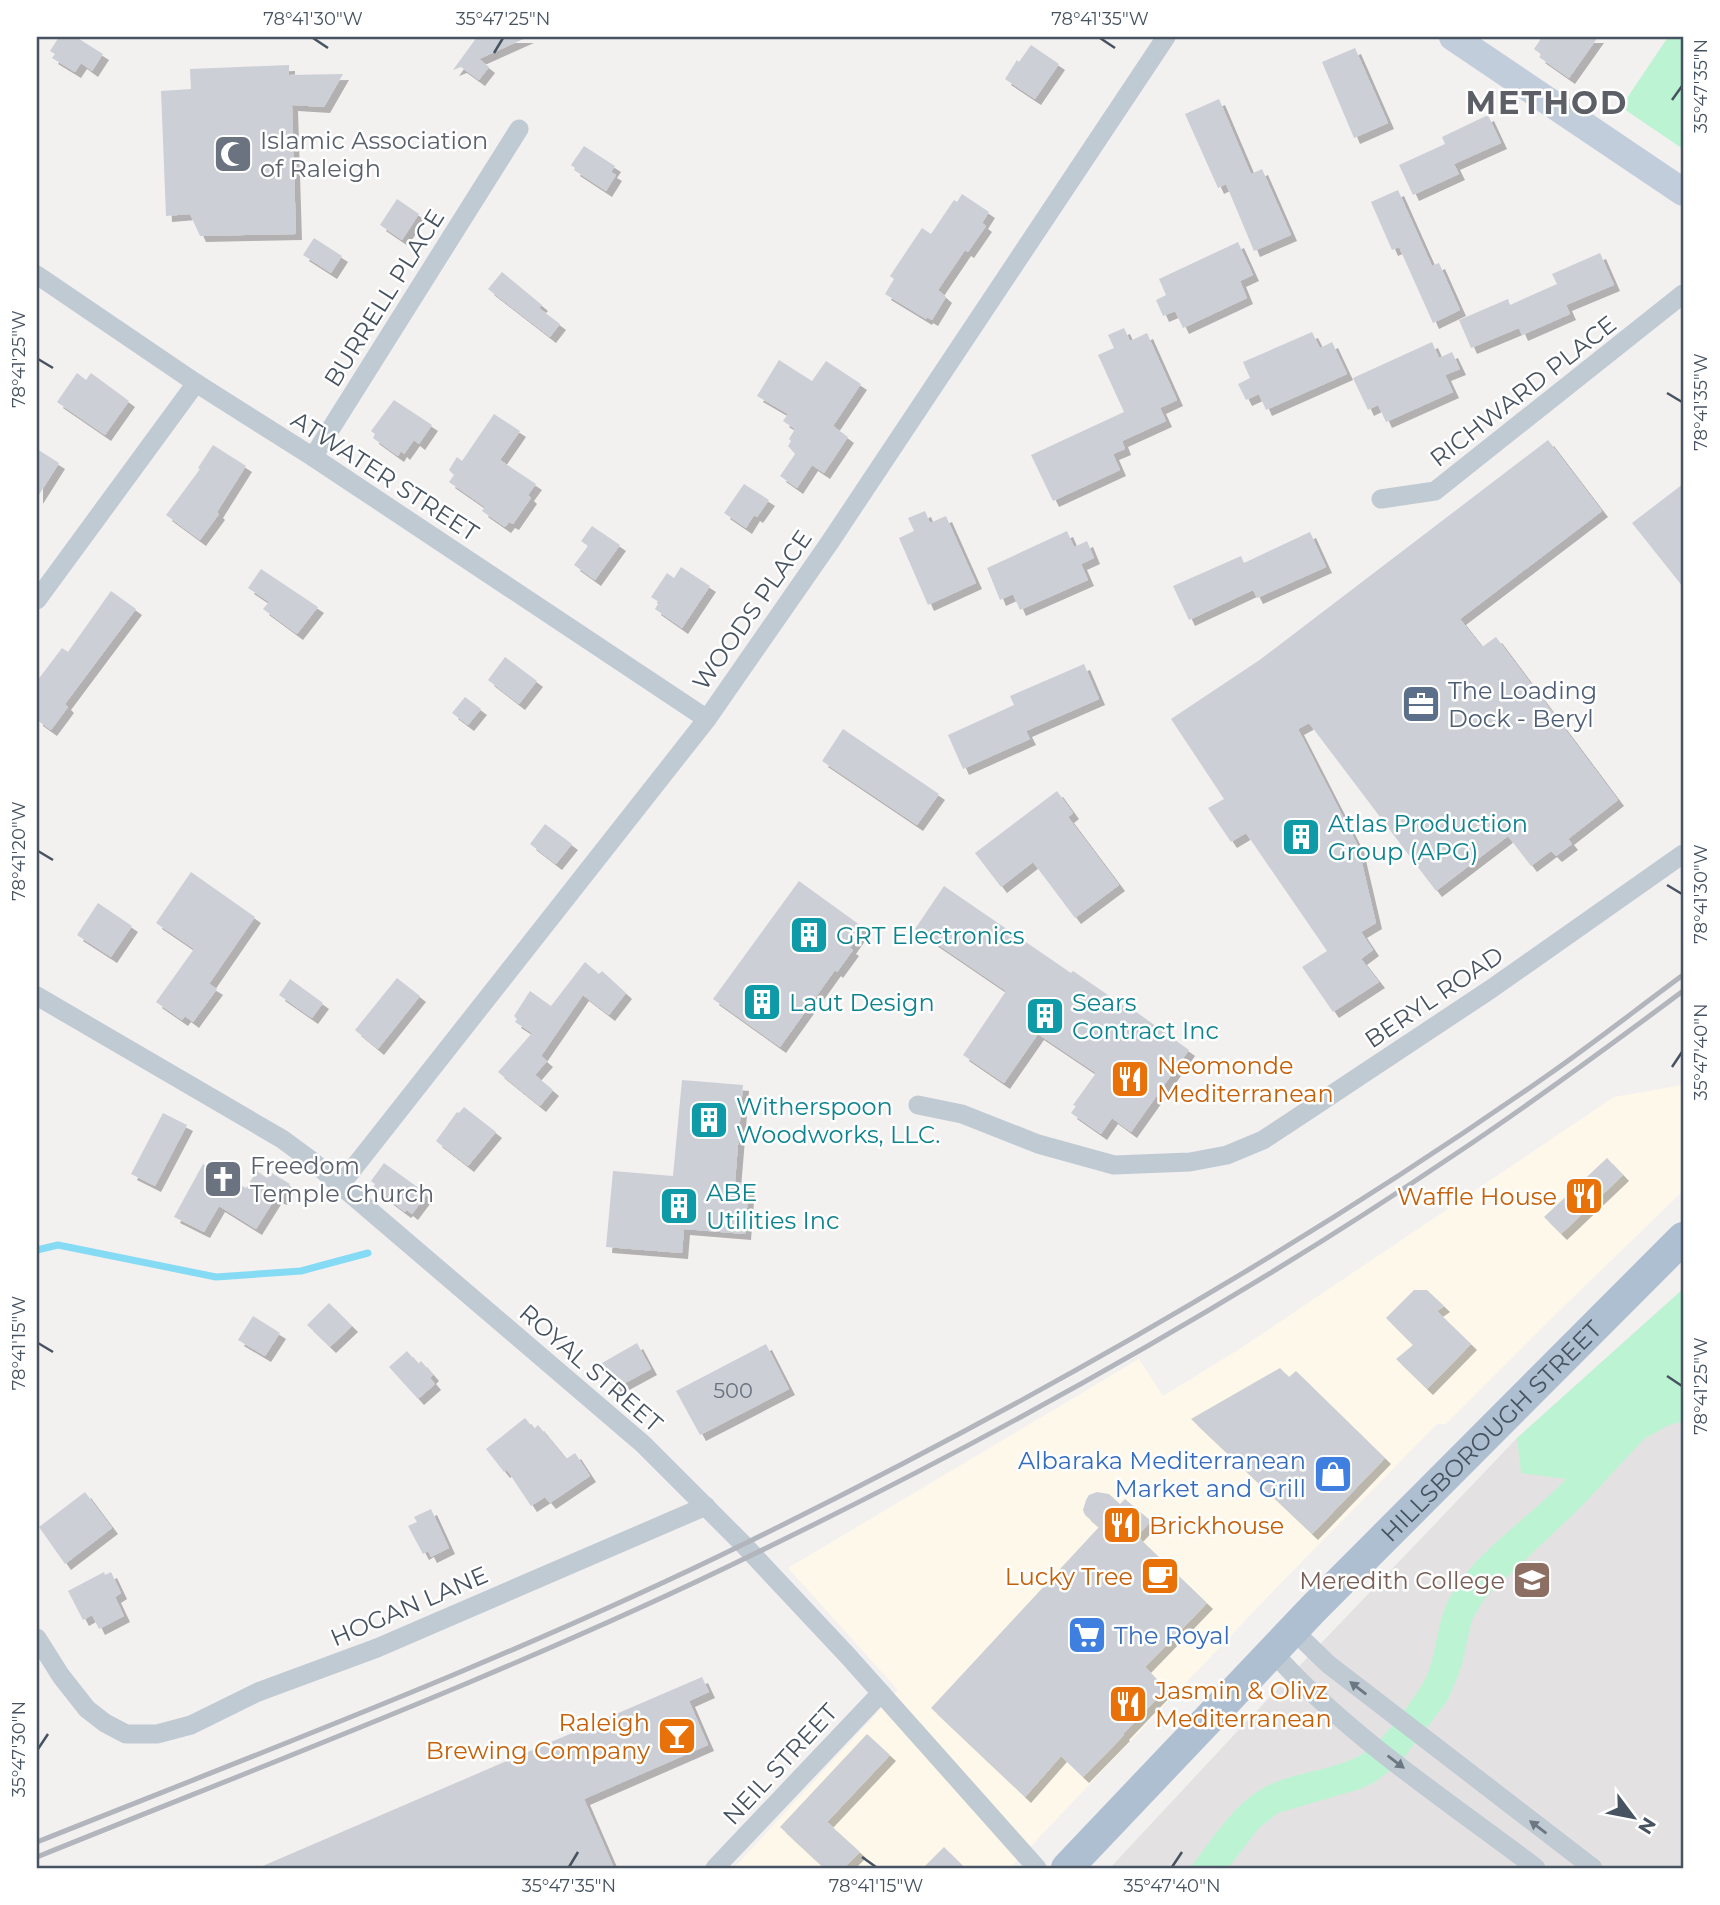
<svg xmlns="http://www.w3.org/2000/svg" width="1720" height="1905" font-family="Montserrat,sans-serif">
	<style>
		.commercial { fill: #fef8ea }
		.education { fill: #e4e1e2 }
		.green { fill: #bcf4d3 }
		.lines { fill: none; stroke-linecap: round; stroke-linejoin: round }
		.stream { stroke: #85daf4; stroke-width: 7 }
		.building { fill: #cccfd6; filter: url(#shadow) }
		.street { stroke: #c0cad3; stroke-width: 19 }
		.secondary { stroke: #c2cddb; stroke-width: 28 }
		.primary { stroke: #aebfd1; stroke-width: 32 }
		.rail { stroke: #b2b5bb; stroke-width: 5 }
		.oneway { fill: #6b7782 }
		.ticks { fill: none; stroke: #475360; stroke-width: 2.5 }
		.labels { text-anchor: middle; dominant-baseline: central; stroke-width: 5; stroke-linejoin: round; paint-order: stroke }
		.number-label { font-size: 21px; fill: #68727e }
		.worship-label { font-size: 24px; fill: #5b616d; stroke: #fff; text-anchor: start }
		.street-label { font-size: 24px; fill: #475360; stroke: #fff }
		.service-label { font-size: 24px; fill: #4e5e75; stroke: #fff; text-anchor: start }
		.culture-label { font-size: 24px; fill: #0d838f; stroke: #fff; text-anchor: start }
		.food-label { font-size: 24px; fill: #c56008; stroke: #fff; text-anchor: start }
		.shop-label { font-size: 24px; fill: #366cbe; stroke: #fff; text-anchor: end }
		.education-label { font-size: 24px; fill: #785e54; stroke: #fff; text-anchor: end }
		.district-label { font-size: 32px; font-weight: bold; letter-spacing: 2px; fill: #5c6066; stroke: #fff }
		.neatline { fill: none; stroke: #475360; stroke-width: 2.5 }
		.ticks-label { font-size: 18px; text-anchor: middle; fill: #475360 }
	</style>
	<defs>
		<filter id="shadow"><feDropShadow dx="6" dy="6" stdDeviation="0" flood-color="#0004"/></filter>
	</defs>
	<rect width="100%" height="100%" fill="#f3f0f0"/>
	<polygon class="commercial" points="1683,1085 1683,1191 1562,1308 1446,1424 1437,1424 1279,1585 1010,1868 734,1868 898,1690 788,1568 1139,1359 1163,1396 1241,1348 1614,1097"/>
	<polygon class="education" points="1683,1289 1683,1868 1110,1868 1246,1722 1517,1438"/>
	<g class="green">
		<polygon points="1668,37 1683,37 1683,149 1621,107"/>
		<path d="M 1683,1289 L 1683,1421 L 1667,1426 L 1644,1439 L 1582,1506 L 1485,1598 L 1472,1620 L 1461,1668 L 1448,1700 L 1399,1764 L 1375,1782 L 1360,1789 L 1278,1813 L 1260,1827 L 1228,1868 L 1190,1868 C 1212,1840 1233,1804 1265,1787 C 1301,1768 1348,1772 1378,1742 C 1394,1725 1419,1694 1428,1673 C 1438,1646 1437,1617 1453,1592 C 1477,1551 1532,1515 1566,1479 L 1521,1473 L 1517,1438 Z"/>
	</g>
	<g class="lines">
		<polyline class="stream" points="37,1250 58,1245 216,1277 301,1271 368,1253"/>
	</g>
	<g class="building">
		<polygon points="59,37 76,37 103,54 92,71 81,63 75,72 52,58 55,54 50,51"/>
		<polygon points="477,37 528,37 479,59 489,67 479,80 461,67 453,70"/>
		<polygon points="1542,37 1598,37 1569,78 1539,57 1542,55 1534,49"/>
		<polygon points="1031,45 1059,64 1035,99 1005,79 1017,60 1019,62"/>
		<polygon points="1355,48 1388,123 1354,138 1322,62"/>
		<polygon points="289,65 289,75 343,74 324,107 292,105 296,234 200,236 190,214 166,216 161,91 191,89 190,69"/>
		<polygon points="1219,99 1251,174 1262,169 1291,235 1254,251 1226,184 1218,188 1185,114"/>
		<polygon points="1488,115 1501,143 1454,164 1459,174 1413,195 1399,165 1445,144 1442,137"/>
		<polygon points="584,146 615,166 611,172 616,175 606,191 574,170 575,168 571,165"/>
		<polygon points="1398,190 1432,266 1439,263 1460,310 1433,323 1399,247 1392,250 1371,202"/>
		<polygon points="962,194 989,212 982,223 986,226 968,252 965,250 938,290 946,297 932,320 927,317 926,319 885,294 894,279 890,276 922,228 931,234 954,200 957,202"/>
		<polygon points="397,199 419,214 402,240 380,225"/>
		<polygon points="314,238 342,256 331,273 303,255"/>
		<polygon points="1238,242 1253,275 1240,281 1247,298 1183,328 1175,311 1163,316 1156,300 1166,295 1159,279"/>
		<polygon points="1600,253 1614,285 1566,305 1570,314 1522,335 1519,328 1471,348 1459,320 1508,299 1510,305 1557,284 1552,274"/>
		<polygon points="502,272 542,305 539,308 560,324 550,337 488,289"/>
		<polygon points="1124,328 1130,341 1147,333 1177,400 1160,408 1166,421 1122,441 1125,449 1113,454 1120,470 1053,501 1031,455 1124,412 1098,355 1114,348 1108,335"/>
		<polygon points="1312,332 1320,348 1332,342 1347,374 1266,410 1259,394 1246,400 1238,384 1250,378 1243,362"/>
		<polygon points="1432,342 1439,358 1452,352 1460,369 1445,375 1453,392 1386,422 1378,405 1368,410 1353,378"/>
		<polygon points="779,360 812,381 826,361 861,384 833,426 848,437 824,473 812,465 797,488 780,476 795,454 788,446 791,441 789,439 795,429 783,421 788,414 757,396"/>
		<polygon points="77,373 86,380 91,373 129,401 105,435 57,402"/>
		<polygon points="394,400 432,425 419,444 414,440 404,454 401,451 398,456 373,438 375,434 371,431"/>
		<polygon points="494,414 520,431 500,460 536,484 528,495 531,498 513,524 509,522 505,527 482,511 485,507 449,482 454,475 449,470 457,457 462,461"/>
		<polygon points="1548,440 1602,511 1460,619 1482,647 1496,637 1618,800 1568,839 1572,844 1556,856 1551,851 1531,866 1508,836 1436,891 1309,723 1298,729 1358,846 1376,923 1361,932 1373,950 1361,959 1379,982 1333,1012 1302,967 1327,951 1246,833 1231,842 1208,808 1224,799 1171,719 1261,659"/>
		<polygon points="213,445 246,466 217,512 219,514 200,540 166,515 200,469 198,468"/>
		<polygon points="37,449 59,463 37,498"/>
		<polygon points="744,484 769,500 757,517 754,515 746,528 724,513"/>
		<polygon points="1683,484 1683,587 1632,523"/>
		<polygon points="925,511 930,523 946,516 976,583 928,605 899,538 914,531 908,518"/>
		<polygon points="592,526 620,545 595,580 574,565 588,546 581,541"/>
		<polygon points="1067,531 1074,547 1087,541 1094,558 1081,564 1088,580 1020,610 1013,594 1000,600 987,568"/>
		<polygon points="1310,532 1326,567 1257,598 1253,590 1189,620 1173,586 1241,556 1244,563"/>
		<polygon points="681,567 710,586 682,628 655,609 659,602 651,597 667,573 674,578"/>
		<polygon points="261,569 318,607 297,634 263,609 269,602 248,588"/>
		<polygon points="111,591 136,609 65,704 68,707 51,730 37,720 37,681 62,648 68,652"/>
		<polygon points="505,657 537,681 519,704 488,680"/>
		<polygon points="1084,664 1099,699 1026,731 1030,739 963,769 948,735 1014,705 1010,696"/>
		<polygon points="465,697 481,709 468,725 452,713"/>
		<polygon points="843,729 939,794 917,825 822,761"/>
		<polygon points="1057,791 1073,813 1068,817 1119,885 1075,918 1033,862 1001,887 975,853"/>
		<polygon points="545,824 572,844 556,864 530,844"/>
		<polygon points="191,872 255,917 209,984 217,989 193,1022 185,1016 182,1020 156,1002 194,949 156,923"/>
		<polygon points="799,881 864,928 850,948 853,950 837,972 835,970 780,1047 713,999"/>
		<polygon points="944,886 1071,973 1073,971 1127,1008 1128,1006 1189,1050 1131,1132 1112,1118 1101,1134 1071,1113 1076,1106 1073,1105 1096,1073 1038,1034 1004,1083 963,1055 1006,991 915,929"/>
		<polygon points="98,903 132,926 111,957 77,935"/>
		<polygon points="585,962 599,974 602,971 626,993 609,1015 583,995 541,1056 547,1061 535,1075 553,1090 540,1106 498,1072 532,1033 515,1022 517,1019 514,1016 530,991 551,1006"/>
		<polygon points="397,978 420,996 378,1049 355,1030"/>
		<polygon points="290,979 323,1003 312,1018 279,995"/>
		<polygon points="682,1080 743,1085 735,1182 749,1183 745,1234 684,1229 682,1253 606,1247 613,1171 673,1176"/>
		<polygon points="464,1107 496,1132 468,1166 436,1141 457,1112 459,1113"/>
		<polygon points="163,1113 187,1125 155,1186 131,1174"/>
		<polygon points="1607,1158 1623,1175 1561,1234 1544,1217"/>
		<polygon points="384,1163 427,1194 412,1214 407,1210 405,1212 373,1188 375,1184 371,1181"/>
		<polygon points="203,1164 246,1188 257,1171 267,1178 270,1172 290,1184 281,1199 276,1197 256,1229 219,1206 204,1232 174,1217"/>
		<polygon points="1414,1290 1427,1290 1444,1306 1437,1311 1471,1344 1427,1389 1396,1359 1413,1345 1386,1318"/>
		<polygon points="329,1303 352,1326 330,1347 307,1325"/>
		<polygon points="253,1316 280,1333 265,1356 238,1340"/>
		<polygon points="637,1343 651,1369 616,1388 602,1363"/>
		<polygon points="766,1344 789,1389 700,1435 676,1391"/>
		<polygon points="407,1351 418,1364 421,1361 433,1375 430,1378 435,1384 418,1399 389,1367"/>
		<polygon points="1280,1368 1289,1377 1296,1371 1385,1458 1312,1534 1191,1419"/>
		<polygon points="525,1418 534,1429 538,1425 566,1459 575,1453 590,1476 550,1503 545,1497 531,1506 507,1470 504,1472 486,1449"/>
		<polygon points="85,1492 112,1528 65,1564 39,1527"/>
		<polygon points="1097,1492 1109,1494 1120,1504 1125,1499 1151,1521 1137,1536 1207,1603 1145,1667 1166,1689 1123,1734 1124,1735 1083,1777 1061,1756 1025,1797 931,1708 1099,1527 1085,1515 1083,1510 1086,1500 1089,1495"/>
		<polygon points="431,1509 449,1548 431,1557 428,1551 423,1554 408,1526 417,1522 414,1517"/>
		<polygon points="104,1572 105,1575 111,1572 121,1593 115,1597 124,1616 99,1629 92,1615 83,1620 68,1591"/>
		<polygon points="702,1677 709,1692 689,1701 708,1745 584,1799 614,1868 258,1868"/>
		<polygon points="867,1734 890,1755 827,1822 860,1852 844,1868 824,1868 780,1827"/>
		<polygon points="944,1847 965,1868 923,1868"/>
	</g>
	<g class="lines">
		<g class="street">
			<polyline points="37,275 196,383 313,457 707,719"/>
			<polyline points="313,457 519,129"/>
			<polyline points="1381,499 1435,491 1683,294"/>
			<polyline points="37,600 196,383"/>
			<polyline points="37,996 282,1139 312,1161 643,1444 743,1544 848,1656 1037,1868"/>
			<polyline points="918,1105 962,1114 1038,1144 1114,1165 1190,1162 1227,1155 1263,1140 1301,1115 1491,989 1683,854"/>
			<polyline points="341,1184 707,719 830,542 1166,37"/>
			<polyline points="1293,1630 1328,1664 1593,1868"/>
			<polyline points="37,1638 61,1676 87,1709 105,1723 126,1734 157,1734 191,1725 258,1692 377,1648 706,1506"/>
			<path d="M 1272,1651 C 1345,1734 1448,1801 1536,1868"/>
			<polyline points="715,1868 881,1693"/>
		</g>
		<polyline class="secondary" points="1453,37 1683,192"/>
		<path class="primary" id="s1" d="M 1067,1868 L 1313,1609 L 1683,1238"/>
		<g class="rail">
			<path d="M 37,1842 C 275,1747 516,1656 746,1543 C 1023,1407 1294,1253 1548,1075 C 1594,1043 1638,1008 1683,975"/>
			<path d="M 37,1857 C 277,1760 521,1668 754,1554 C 995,1437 1232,1305 1454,1155 C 1532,1103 1608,1047 1683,991"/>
		</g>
	</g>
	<defs><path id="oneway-solid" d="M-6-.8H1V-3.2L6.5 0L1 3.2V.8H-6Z" transform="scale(1.75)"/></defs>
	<g class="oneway">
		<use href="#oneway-solid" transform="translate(1358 1688) rotate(-142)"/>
		<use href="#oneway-solid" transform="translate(1396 1762) rotate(37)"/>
		<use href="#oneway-solid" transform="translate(1538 1827) rotate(-143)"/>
	</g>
	<path class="ticks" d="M 313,38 L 328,48M 1100,38 L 1115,48M 494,53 L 503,38M 1672,100 L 1682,86M 38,359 L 53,368M 1667,393 L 1682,402M 38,851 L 53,860M 1667,885 L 1682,894M 1672,1067 L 1682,1052M 38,1343 L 53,1352M 1667,1376 L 1682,1386M 38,1749 L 48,1734M 862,1857 L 876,1867M 569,1867 L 578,1852M 1172,1867 L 1182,1852"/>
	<defs>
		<g id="mosque-square" transform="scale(2.0125)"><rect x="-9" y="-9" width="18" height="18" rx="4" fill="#6b7280" stroke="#fff"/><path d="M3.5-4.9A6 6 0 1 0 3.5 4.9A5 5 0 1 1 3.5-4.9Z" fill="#fff"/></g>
		<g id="office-square" transform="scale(2.0125)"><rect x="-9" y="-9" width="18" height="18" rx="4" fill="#5c6f8a" stroke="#fff"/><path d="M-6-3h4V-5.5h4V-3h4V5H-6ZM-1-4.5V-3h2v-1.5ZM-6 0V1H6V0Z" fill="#fff"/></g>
		<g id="building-square" transform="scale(2.0125)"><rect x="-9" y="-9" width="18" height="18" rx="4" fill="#0f9aa8" stroke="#fff"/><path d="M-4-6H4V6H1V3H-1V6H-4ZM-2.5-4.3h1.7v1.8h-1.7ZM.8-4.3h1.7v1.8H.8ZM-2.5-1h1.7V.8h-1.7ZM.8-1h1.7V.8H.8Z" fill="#fff"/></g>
		<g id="restaurant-square" transform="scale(2.0125)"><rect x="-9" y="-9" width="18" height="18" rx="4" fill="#e8710a" stroke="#fff"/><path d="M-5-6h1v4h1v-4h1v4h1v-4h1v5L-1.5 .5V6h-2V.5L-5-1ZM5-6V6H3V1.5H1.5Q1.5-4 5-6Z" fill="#fff"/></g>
		<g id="church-square" transform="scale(2.0125)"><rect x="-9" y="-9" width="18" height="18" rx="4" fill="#6b7280" stroke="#fff"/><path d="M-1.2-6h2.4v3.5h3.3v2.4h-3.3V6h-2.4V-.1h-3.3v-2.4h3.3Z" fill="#fff"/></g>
		<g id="shop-square" transform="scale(2.0125)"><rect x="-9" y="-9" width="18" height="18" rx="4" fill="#3f7fe0" stroke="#fff"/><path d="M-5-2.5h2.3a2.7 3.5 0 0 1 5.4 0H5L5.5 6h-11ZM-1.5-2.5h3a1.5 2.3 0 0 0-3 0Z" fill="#fff"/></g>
		<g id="cafe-square" transform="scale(2.0125)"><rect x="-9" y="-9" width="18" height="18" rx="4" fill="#e8710a" stroke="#fff"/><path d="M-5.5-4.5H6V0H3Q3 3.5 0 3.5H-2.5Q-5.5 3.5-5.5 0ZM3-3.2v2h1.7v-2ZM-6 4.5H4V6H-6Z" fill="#fff"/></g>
		<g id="university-square" transform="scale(2.0125)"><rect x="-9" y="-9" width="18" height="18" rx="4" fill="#8d6e63" stroke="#fff"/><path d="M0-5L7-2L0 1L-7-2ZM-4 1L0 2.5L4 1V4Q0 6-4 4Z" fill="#fff"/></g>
		<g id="supermarket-square" transform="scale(2.0125)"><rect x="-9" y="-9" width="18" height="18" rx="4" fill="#3f7fe0" stroke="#fff"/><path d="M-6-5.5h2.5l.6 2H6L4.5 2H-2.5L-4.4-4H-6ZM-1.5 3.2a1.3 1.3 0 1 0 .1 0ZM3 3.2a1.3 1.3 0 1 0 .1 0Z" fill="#fff"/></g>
		<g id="bar-square" transform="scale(2.0125)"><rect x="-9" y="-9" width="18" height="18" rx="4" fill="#e8710a" stroke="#fff"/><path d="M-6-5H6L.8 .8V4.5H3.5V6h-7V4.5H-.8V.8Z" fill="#fff"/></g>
	</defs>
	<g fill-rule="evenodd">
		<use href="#mosque-square" x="233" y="154"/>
		<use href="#office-square" x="1421" y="704"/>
		<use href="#building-square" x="1301" y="837"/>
		<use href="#building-square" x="809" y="935"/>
		<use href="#building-square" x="762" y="1002"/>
		<use href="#building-square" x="1045" y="1016"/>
		<use href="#restaurant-square" x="1130" y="1079"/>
		<use href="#building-square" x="709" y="1120"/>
		<use href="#church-square" x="223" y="1179"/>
		<use href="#restaurant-square" x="1584" y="1196"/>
		<use href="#building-square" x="679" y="1206"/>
		<use href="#shop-square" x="1333" y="1474"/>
		<use href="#restaurant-square" x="1122" y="1525"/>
		<use href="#cafe-square" x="1160" y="1576"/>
		<use href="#university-square" x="1532" y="1580"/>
		<use href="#supermarket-square" x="1087" y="1635"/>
		<use href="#restaurant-square" x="1128" y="1704"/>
		<use href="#bar-square" x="677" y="1736"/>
	</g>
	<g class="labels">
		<g class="number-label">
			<text x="733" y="1390">500</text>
		</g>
		<g class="worship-label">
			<text x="260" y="140">Islamic Association<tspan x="260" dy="28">of Raleigh</tspan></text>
			<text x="250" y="1165">Freedom<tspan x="250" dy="28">Temple Church</tspan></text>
		</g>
		<g class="street-label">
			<text transform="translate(384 298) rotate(-58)">BURRELL PLACE</text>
			<text transform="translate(1523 391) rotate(-38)">RICHWARD PLACE</text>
			<text transform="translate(385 476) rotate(33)">ATWATER STREET</text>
			<text transform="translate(752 610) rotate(-55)">WOODS PLACE</text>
			<text transform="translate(1434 997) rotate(-34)">BERYL ROAD</text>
			<text transform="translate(591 1368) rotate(41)">ROYAL STREET</text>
			<text stroke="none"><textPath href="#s1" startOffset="609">HILLSBOROUGH STREET</textPath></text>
			<text transform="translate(409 1606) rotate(-23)">HOGAN LANE</text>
			<text transform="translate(780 1764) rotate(-47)">NEIL STREET</text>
		</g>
		<g class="service-label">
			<text x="1448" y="690">The Loading<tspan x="1448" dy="28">Dock - Beryl</tspan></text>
		</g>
		<g class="culture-label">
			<text x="1328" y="823">Atlas Production<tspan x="1328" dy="28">Group (APG)</tspan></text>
			<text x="836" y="935">GRT Electronics</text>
			<text x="789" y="1002">Laut Design</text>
			<text x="1072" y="1002">Sears<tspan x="1072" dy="28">Contract Inc</tspan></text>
			<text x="736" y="1106">Witherspoon<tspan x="736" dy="28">Woodworks, LLC.</tspan></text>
			<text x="706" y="1192">ABE<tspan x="706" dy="28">Utilities Inc</tspan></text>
		</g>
		<g class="food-label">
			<text x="1157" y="1065">Neomonde<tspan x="1157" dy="28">Mediterranean</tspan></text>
			<text x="1557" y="1196" text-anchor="end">Waffle House</text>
			<text x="1149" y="1525">Brickhouse</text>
			<text x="1133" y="1576" text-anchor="end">Lucky Tree</text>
			<text x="1155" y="1690">Jasmin &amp; Olivz<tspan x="1155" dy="28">Mediterranean</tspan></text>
			<text x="650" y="1722" text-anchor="end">Raleigh<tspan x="650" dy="28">Brewing Company</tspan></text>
		</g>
		<g class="shop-label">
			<text x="1306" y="1460">Albaraka Mediterranean<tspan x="1306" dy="28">Market and Grill</tspan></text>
			<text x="1114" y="1635" text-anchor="start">The Royal</text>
		</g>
		<g class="education-label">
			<text x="1505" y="1580">Meredith College</text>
		</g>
		<g class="district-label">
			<text x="1547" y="102">METHOD</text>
		</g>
	</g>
	<rect width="1720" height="1905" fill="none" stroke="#ffffff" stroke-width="77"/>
	<g transform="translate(1633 1817) rotate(122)" stroke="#ffffff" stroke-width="5" paint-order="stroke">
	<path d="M0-5L12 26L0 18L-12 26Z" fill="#475360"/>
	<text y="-10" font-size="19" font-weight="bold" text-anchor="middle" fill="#475360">N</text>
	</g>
	<rect x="38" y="38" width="1644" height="1829" class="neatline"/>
	<g class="ticks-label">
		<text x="313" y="25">78°41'30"W</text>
		<text x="503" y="25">35°47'25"N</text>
		<text x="1100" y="25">78°41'35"W</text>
		<text transform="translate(1701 86) rotate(-90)" y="6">35°47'35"N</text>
		<text transform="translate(19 359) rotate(-90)" y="6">78°41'25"W</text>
		<text transform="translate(1701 402) rotate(-90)" y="6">78°41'35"W</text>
		<text transform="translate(19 851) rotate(-90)" y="6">78°41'20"W</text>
		<text transform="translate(1701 894) rotate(-90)" y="6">78°41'30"W</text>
		<text transform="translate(1701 1052) rotate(-90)" y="6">35°47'40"N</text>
		<text transform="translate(19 1343) rotate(-90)" y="6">78°41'15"W</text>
		<text transform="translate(1701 1386) rotate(-90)" y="6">78°41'25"W</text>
		<text transform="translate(19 1749) rotate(-90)" y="6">35°47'30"N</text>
		<text x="569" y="1892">35°47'35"N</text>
		<text x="876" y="1892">78°41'15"W</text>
		<text x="1172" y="1892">35°47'40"N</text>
	</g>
</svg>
